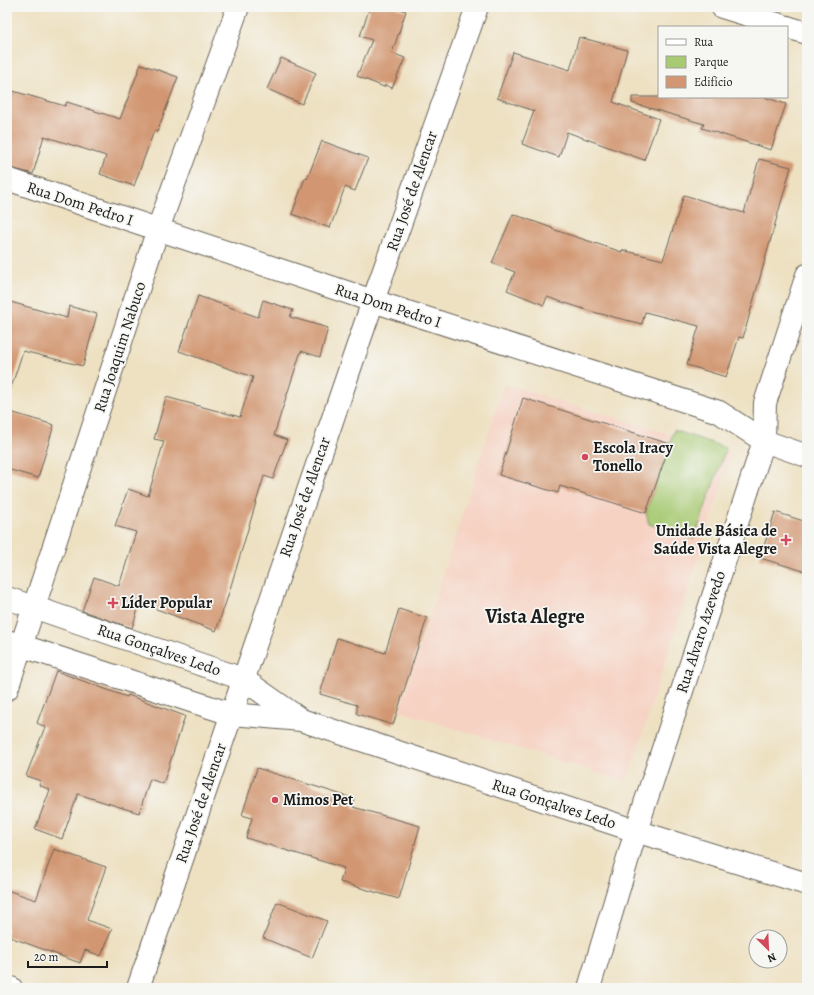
<svg xmlns="http://www.w3.org/2000/svg" width="814" height="995" font-family="Alegreya,serif">
	<style>
		.built { fill: #f6d2c3 }
		.green { fill: #a7ca73; stroke: #627348 }
		.building { fill: #d29772 }
		.lines { fill: none; stroke-linecap: round; stroke-linejoin: round }
		.minor-casing { stroke: #666156; stroke-width: 24 }
		.tertiary-casing { stroke: #666156; stroke-width: 24 }
		.minor { stroke: #fff; stroke-width: 22 }
		.tertiary { stroke: #fff; stroke-width: 22 }
		.poi-dot { fill: #d1495b; stroke: #f6f6f2; stroke-width: 1.5 }
		.labels { text-anchor: middle; dominant-baseline: central; stroke-width: 3.5; stroke-linejoin: round; paint-order: stroke }
		.street-label { font-size: 16px; fill: #1c1c1c; stroke: #f6f6f2 }
		.poi-label { font-size: 16px; font-weight: bold; fill: #1c1c1c; stroke: #f6f6f2; text-anchor: start }
		.district-label { font-size: 20px; font-weight: bold; fill: #1c1c1c; stroke: #f6f6f2 }
	</style>
	<rect width="100%" height="100%" fill="#f6f6f2"/>
	<filter id="ink" filterUnits="userSpaceOnUse"><feTurbulence type="fractalNoise" baseFrequency=".025" numOctaves="2"/><feDisplacementMap in="SourceGraphic" scale="8" xChannelSelector="R" yChannelSelector="G"/><feConvolveMatrix kernelMatrix="1 2 1 2 8 2 1 2 1" color-interpolation-filters="sRGB"/></filter>
	<filter id="wash" filterUnits="userSpaceOnUse"><feTurbulence type="fractalNoise" baseFrequency=".012" numOctaves="4" result="noise"/><feDisplacementMap in="SourceGraphic" scale="16" xChannelSelector="R" yChannelSelector="G"/><feGaussianBlur stdDeviation="0.9" result="paint"/><feColorMatrix in="noise" values="0 0 0 0 0 0 0 0 0 0 0 0 0 0 0 0 0 1.4 0 .05"/><feComposite in="paint" operator="in"/></filter>
	<g filter="url(#wash)">
		<rect width="100%" height="100%" fill="#eee1c2"/>
		<polygon class="built" points="504,384 732,453 627,782 399,711"/>
		<polygon class="green" points="674,430 726,448 694,539 649,524 646,513"/>
		<g id="blocks">
			<g class="building">
				<polygon points="370,7 394,7 406,11 392,53 405,58 392,88 385,85 384,87 357,76 372,40 360,36"/>
				<polygon points="579,37 627,50 613,102 659,119 644,160 567,132 559,157 522,144 534,111 497,98 513,52 570,70"/>
				<polygon points="281,58 316,73 302,104 267,89"/>
				<polygon points="141,64 178,77 157,132 154,131 134,186 100,174 106,156 44,136 33,174 7,167 7,113 13,91 65,106 67,102 120,119"/>
				<polygon points="632,97 764,97 786,104 771,150 702,128 704,124 632,103"/>
				<polygon points="322,141 368,158 355,191 345,187 330,228 292,214 305,178 307,179"/>
				<polygon points="759,159 791,167 743,338 739,337 726,377 687,365 699,326 645,312 642,324 593,312 547,297 544,305 507,290 515,272 492,263 513,214 552,228 552,229 622,252 622,250 663,260 684,195 744,213"/>
				<polygon points="198,296 258,317 263,300 293,310 290,317 328,328 320,357 301,351 274,435 287,440 273,479 264,476 227,599 216,631 140,603 132,628 82,611 94,577 119,586 136,532 115,526 128,489 148,496 164,441 154,439 166,397 240,417 253,377 179,351"/>
				<polygon points="7,301 67,318 69,306 97,314 83,366 23,351 11,388 7,387"/>
				<polygon points="523,398 670,444 646,513 560,486 558,493 499,475"/>
				<polygon points="7,411 54,425 38,478 7,469"/>
				<polygon points="775,512 807,522 807,572 760,558"/>
				<polygon points="399,609 427,618 393,725 357,714 357,705 320,694 337,638 385,653"/>
				<polygon points="56,671 127,697 128,695 185,716 163,784 150,779 139,813 78,794 62,839 35,829 50,790 39,785 41,781 26,776 45,727 37,723"/>
				<polygon points="257,768 355,799 353,807 420,826 399,899 340,882 344,868 246,838 252,818 242,815"/>
				<polygon points="54,849 106,867 87,920 112,929 101,956 85,950 80,963 7,936 7,890 36,900"/>
				<polygon points="277,902 327,921 312,958 263,938"/>
			</g>
		</g>
	</g>
	<g filter="url(#ink)">
		<use href="#blocks" fill-opacity="0" stroke="#666156" stroke-width="1"/>
		<g class="lines">
			<g class="minor-casing">
				<g id="minor">
					<polyline points="7,179 373,301 719,412 764,441 807,456"/>
					<polyline points="7,689 158,229 238,7"/>
					<polyline points="7,987 11,988"/>
					<polyline points="589,988 636,831 764,441 765,403 807,275"/>
				</g>
			</g>
			<g class="tertiary-casing">
				<g id="tertiary">
					<polyline points="722,7 787,27"/>
					<polyline points="787,27 807,33"/>
					<polyline points="7,598 243,679 300,719"/>
					<polyline points="7,641 231,714 301,720 636,831 807,884"/>
					<polyline points="138,988 373,301 477,7"/>
				</g>
			</g>
			<use href="#minor" class="minor"/>
			<use href="#tertiary" class="tertiary"/>
		</g>
	</g>
	<g class="poi-dot">
		<circle cx="585" cy="457" r="4"/>
		<path d="M784 534h4v4h4v4h-4v4h-4v-4h-4v-4h4z"/>
		<path d="M111 597h4v4h4v4h-4v4h-4v-4h-4v-4h4z"/>
		<circle cx="275" cy="800" r="4"/>
	</g>
	<g class="labels">
		<g class="street-label">
			<text transform="translate(412 191) rotate(-71)">Rua José de Alencar</text>
			<text transform="translate(80 204) rotate(18)">Rua Dom Pedro I</text>
			<text transform="translate(388 306) rotate(18)">Rua Dom Pedro I</text>
			<text transform="translate(120 347) rotate(-72)">Rua Joaquim Nabuco</text>
			<text transform="translate(305 497) rotate(-71)">Rua José de Alencar</text>
			<text transform="translate(701 632) rotate(-72)">Rua Alvaro Azevedo</text>
			<text transform="translate(159 650) rotate(19)">Rua Gonçalves Ledo</text>
			<text transform="translate(201 803) rotate(-71)">Rua José de Alencar</text>
			<text transform="translate(554 804) rotate(18)">Rua Gonçalves Ledo</text>
		</g>
		<g class="poi-label">
			<text x="593" y="448">Escola Iracy<tspan x="593" dy="18">Tonello</tspan></text>
			<text x="777" y="531" text-anchor="end">Unidade Básica de<tspan x="777" dy="18">Saúde Vista Alegre</tspan></text>
			<text x="121" y="603">Líder Popular</text>
			<text x="283" y="800">Mimos Pet</text>
		</g>
		<g class="district-label">
			<text x="535" y="616">Vista Alegre</text>
		</g>
	</g>
	<rect width="814" height="995" fill="none" stroke="#f6f6f2" stroke-width="24"/>
	<rect x="658" y="26" width="130" height="72" fill="#f6f6f2" stroke="#9f9f9c"/>
	<rect x="666" y="39" width="20" height="6" fill="#ffffff" stroke="#9f9f9c"/>
	<text x="694" y="46" font-size="12" fill="#1c1c1c">Rua</text>
	<rect x="666" y="56" width="20" height="12" fill="#a7ca73" stroke="#9f9f9c"/>
	<text x="694" y="66" font-size="12" fill="#1c1c1c">Parque</text>
	<rect x="666" y="76" width="20" height="12" fill="#d29772" stroke="#9f9f9c"/>
	<text x="694" y="86" font-size="12" fill="#1c1c1c">Edifício</text>
	<g transform="translate(768 949) rotate(156)"><circle r="19" fill="#f6f6f2" stroke="#9f9f9c"/>
	<path d="M0-3L7 15L0 10L-7 15Z" fill="#d1495b"/>
	<text y="-6" font-size="11" font-weight="bold" text-anchor="middle" fill="#1c1c1c">N</text>
	</g>
	<path d="M28 961v6h79v-6" fill="none" stroke="#1c1c1c" stroke-width="2"/>
	<text x="34" y="961" font-size="12" fill="#1c1c1c" stroke="#f6f6f2" stroke-width="3" paint-order="stroke">20 m</text>
</svg>
